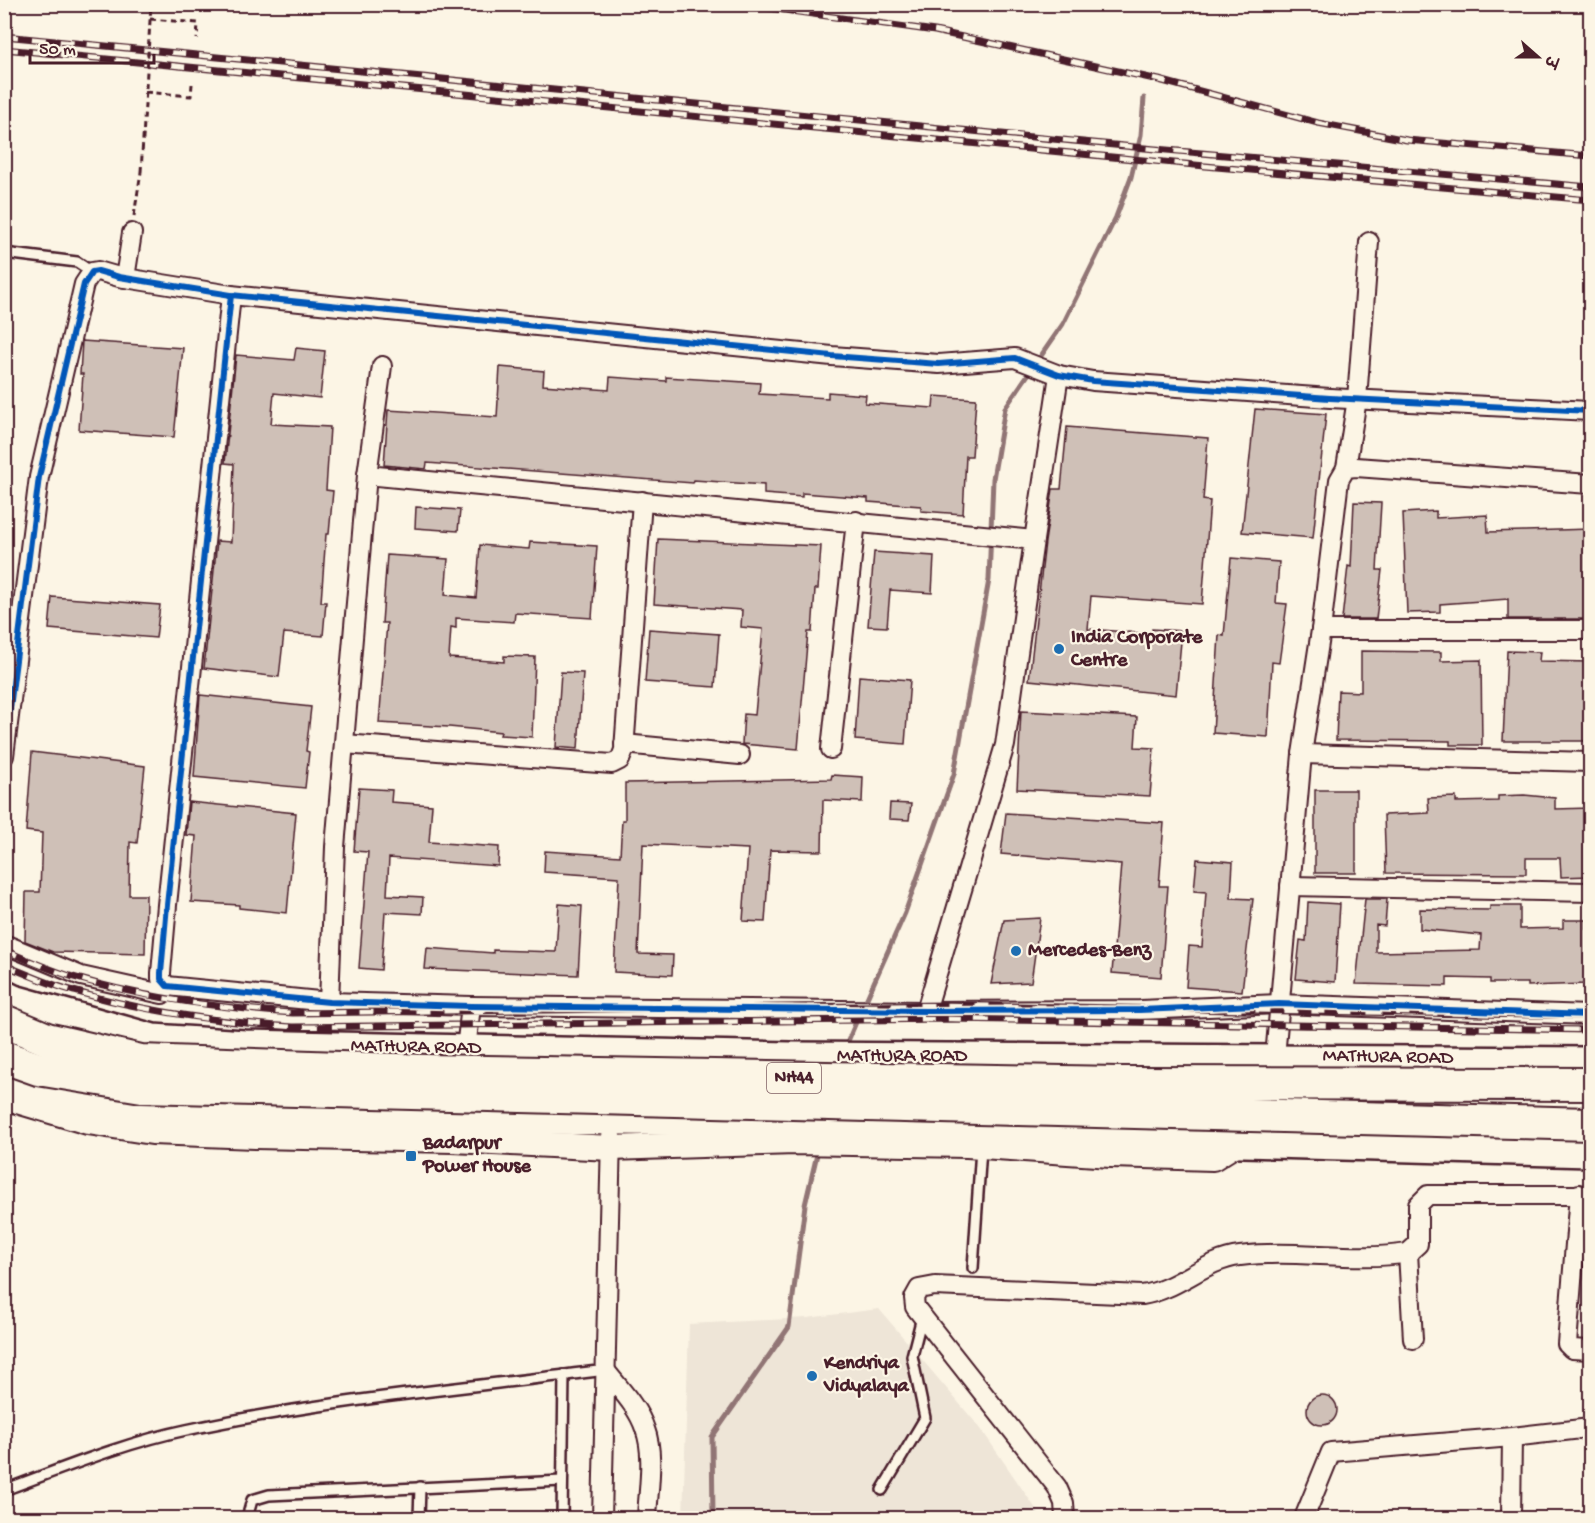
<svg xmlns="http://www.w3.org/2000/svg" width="1595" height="1523" font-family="'Gochi Hand','Playpen Sans Deva',sans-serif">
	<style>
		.built { fill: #eee5d7 }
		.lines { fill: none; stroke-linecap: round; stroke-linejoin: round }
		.stream { stroke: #917474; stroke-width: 5 }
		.building { fill: #cfc0b7; stroke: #4a1f2b; stroke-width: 1.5 }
		.lane-casing { stroke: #4a1f2b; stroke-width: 14 }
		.street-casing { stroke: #4a1f2b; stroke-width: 22 }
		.secondary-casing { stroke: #4a1f2b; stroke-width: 28 }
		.primary-casing { stroke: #4a1f2b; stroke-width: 32 }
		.path { stroke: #4a1f2b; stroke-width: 3; stroke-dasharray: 6 4.5; stroke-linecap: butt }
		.lane { stroke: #fcf5e5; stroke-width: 9 }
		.street { stroke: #fcf5e5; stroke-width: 18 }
		.secondary { stroke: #fcf5e5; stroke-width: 24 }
		.primary { stroke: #fcf5e5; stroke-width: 27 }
		.rail-casing { stroke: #4a1f2b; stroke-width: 7 }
		.rail { stroke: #fcf5e5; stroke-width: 4.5; stroke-dasharray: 14; stroke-linecap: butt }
		.highway-bridge-casing { stroke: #4a1f2b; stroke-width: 36; stroke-linecap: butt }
		.path-bridge { stroke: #4a1f2b; stroke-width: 3; stroke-dasharray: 6 4.5; stroke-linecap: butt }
		.highway-bridge { stroke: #fcf5e5; stroke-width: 32 }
		.cycleway-casing { stroke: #fcf5e5; stroke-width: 10 }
		.cycleway { stroke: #0057b8; stroke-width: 6 }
		.poi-dot { fill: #1f6fb2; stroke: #fcf5e5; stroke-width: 2 }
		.labels { text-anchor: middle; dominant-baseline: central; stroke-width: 4.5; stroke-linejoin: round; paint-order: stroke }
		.shield { fill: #fcf5e5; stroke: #7f5f63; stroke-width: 1.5 }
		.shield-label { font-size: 18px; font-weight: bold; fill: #4a1f2b }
		.poi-label { font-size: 20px; font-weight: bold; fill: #4a1f2b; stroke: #fcf5e5; text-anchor: start }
		.street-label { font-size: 20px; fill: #4a1f2b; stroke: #fcf5e5 }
	</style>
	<rect width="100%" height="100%" fill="#fcf5e5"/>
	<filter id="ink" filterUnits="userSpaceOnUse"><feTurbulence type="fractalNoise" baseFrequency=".0167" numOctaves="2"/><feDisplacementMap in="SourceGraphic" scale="12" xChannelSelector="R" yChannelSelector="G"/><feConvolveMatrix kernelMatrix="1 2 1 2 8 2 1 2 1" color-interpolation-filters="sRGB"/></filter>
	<g filter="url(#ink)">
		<polygon class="built" points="879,1309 981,1429 1038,1512 1039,1518 683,1518 689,1324 807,1318"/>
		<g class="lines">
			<g class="stream">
				<polyline points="863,1007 905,913 954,774 989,580 993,479 1005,408 1063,324 1116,217 1131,177 1141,135 1144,98"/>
				<polyline points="845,1048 859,1015"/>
				<polyline points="713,1518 712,1437 789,1327 805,1205 818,1150"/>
			</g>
		</g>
		<g class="building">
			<polygon points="82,341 183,348 174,437 79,430 83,374 80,374"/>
			<polygon points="296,348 325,351 320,398 274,393 271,424 330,427 326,490 333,491 329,534 326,534 321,602 326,602 323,636 284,633 279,677 204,668 217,541 231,542 234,464 225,463 236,355 294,360"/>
			<polygon points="500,367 544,371 543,385 609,390 610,377 666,381 666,377 760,383 759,394 828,398 828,392 866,395 865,403 933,408 934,396 976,399 972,456 966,456 963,514 921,511 921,506 868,502 868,498 802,493 802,497 764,494 764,485 694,480 693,483 427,463 426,469 384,465 388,410 497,417"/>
			<polygon points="1255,409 1326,414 1313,538 1242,532"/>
			<polygon points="1067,427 1208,438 1203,500 1210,501 1202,604 1091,596 1088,629 1152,634 1152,629 1182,631 1176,695 1029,680 1045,542 1053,489 1061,489"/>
			<polygon points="1354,502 1381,503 1377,570 1382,570 1376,619 1342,619 1348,566 1351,567"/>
			<polygon points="416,507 460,510 458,531 415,528"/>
			<polygon points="1436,511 1436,518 1487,515 1488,532 1590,529 1590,619 1508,619 1508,599 1440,604 1440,612 1407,613 1403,513"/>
			<polygon points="658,539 821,546 818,589 815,589 812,632 808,632 798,749 742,744 744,714 755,715 763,629 741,627 742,610 654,604"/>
			<polygon points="530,542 597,546 592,618 515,613 514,622 456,618 456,628 451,627 449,658 504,662 504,656 535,657 532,737 500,735 501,732 449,727 379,723 387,623 382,623 387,555 448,559 445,595 476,598 480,545 529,549"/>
			<polygon points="874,552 934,556 932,593 890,590 887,627 868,626"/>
			<polygon points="1231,558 1279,562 1276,603 1287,604 1279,663 1272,662 1268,737 1213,733 1219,635 1224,636"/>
			<polygon points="52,597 160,605 156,638 49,629"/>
			<polygon points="649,629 719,634 715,687 645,682"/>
			<polygon points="1361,651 1441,652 1441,661 1481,660 1482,745 1450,745 1450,741 1336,740 1338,691 1361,692"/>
			<polygon points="1507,651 1540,652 1539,661 1590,662 1590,741 1503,741"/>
			<polygon points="561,672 583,673 578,749 556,747"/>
			<polygon points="859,676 910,680 905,744 855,740"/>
			<polygon points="200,695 311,707 306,751 309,752 305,788 194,777"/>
			<polygon points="1021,711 1137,717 1135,747 1154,748 1150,796 1017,789"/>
			<polygon points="32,752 145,766 137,843 130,842 129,895 146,895 145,954 53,952 25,941 26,892 40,892 42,833 26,831"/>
			<polygon points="832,775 863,777 862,802 823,800 822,851 770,850 765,922 743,921 748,849 643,844 638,954 673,955 672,975 614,972 619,877 544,872 545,851 620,856 622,820 625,820 625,783 831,779"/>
			<polygon points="359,788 392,790 391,802 432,805 429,842 499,847 498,866 389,858 387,895 423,897 422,914 385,912 381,970 359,968 368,852 354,851"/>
			<rect x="1315" y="790" width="41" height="83"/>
			<polygon points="1524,795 1555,798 1555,809 1590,808 1590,876 1561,877 1560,858 1526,858 1526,874 1386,873 1384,815 1429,813 1428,798 1456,797 1456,802 1498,801 1498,796"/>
			<polygon points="189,802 296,813 287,913 239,908 239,905 191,902 196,836 186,835"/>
			<polygon points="890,803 911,804 909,820 889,819"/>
			<polygon points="1006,813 1164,823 1159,886 1168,886 1161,977 1112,973 1121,864 1001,854"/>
			<polygon points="1197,859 1233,862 1231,898 1253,899 1242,991 1186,987 1189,946 1202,947 1206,892 1194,891"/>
			<polygon points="1365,899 1387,899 1385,926 1376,925 1376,952 1480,950 1481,935 1420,929 1420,909 1490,910 1490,906 1520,906 1520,929 1563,928 1563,920 1587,920 1586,984 1528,986 1528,983 1490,983 1490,979 1447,978 1447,986 1356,984"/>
			<polygon points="1308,902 1340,904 1335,982 1296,979 1300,940 1306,941"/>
			<polygon points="559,904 582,906 578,975 425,969 427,948 493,953 493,950 556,952"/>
			<polygon points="1040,918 1031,982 991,984 1004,920"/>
			<circle cx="1322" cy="1410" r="15"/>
		</g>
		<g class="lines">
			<g class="lane-casing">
				<g id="lane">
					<polyline points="4,253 77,262 92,272"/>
					<polyline points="973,1268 981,1148"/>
					<path d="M 4,1490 C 64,1468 124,1443 186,1430 C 324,1400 466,1388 605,1370"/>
					<polyline points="882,1490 925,1418 912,1356 922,1317"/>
					<polyline points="247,1518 252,1500 269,1495 562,1481"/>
					<polyline points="419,1518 420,1487"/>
					<polyline points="562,1518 564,1375"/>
				</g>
			</g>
			<g class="street-casing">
				<g id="street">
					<polyline points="125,278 132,233"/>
					<polyline points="231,295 167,905 161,973 161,979 167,986 329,1002 471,1006 926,1011 1140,1010 1279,1004 1590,1015"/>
					<polyline points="1346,468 1357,399 1369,242"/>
					<polyline points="367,475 1034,540 1005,745 926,1011"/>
					<polyline points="1034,540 1059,375"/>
					<polyline points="1321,630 1590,630"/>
					<polyline points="344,744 612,764 620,760 624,750 642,501"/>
					<polyline points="624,744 740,755"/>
					<polyline points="831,749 856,521"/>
					<polyline points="1302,754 1590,762"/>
					<polyline points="4,756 39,477 84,284 92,272 98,271 119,277 231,295 832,356 939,364 1015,358 1059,375 1093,381 1330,398 1590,411"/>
					<polyline points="1290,886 1590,892"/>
					<polyline points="4,944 81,976 162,994 167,986"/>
					<polyline points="329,1002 335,847 367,475 382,366"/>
					<polyline points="466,1049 471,1006"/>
					<polyline points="1275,1057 1302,754 1321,630 1339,480 1346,468 1356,467 1590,484"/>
					<polyline points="1579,1194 1567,1344 1572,1349 1590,1350"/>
					<polyline points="1408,1253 1413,1339"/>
					<path d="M 605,1370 C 619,1388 638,1407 645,1429 C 655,1455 648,1491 647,1518"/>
					<polyline points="602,1518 611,1136"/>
					<path d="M 1065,1518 L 1064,1503 L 1057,1487 L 915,1307 L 914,1298 L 919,1289 L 935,1286 L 1142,1295 C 1178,1290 1204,1260 1240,1256 C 1295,1249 1353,1262 1408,1253 L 1418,1244 L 1418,1205 L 1428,1195 L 1590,1195"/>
					<polyline points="1304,1518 1331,1452 1512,1437 1590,1428"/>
					<polyline points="1511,1518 1512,1437"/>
				</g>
			</g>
			<g class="secondary-casing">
				<polyline id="secondary" points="4,1097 88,1122 152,1132 255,1136 453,1140 611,1148 795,1142 967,1145 1111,1155 1213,1158 1237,1143"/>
			</g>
			<g class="primary-casing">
				<g id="primary">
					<polyline points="4,994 14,999 153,1038 245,1044 790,1056 1590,1061"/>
					<polyline points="4,1076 73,1101 215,1117 832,1123 921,1126 1100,1139 1590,1153"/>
				</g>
			</g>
			<g class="path">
				<polyline points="150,19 198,23 197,39"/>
				<polyline points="145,92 191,96 192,84"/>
				<polyline points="134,216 141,172"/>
			</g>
			<use href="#lane" class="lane"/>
			<use href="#street" class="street"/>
			<use href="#secondary" class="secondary"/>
			<use href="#primary" class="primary"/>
			<g class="rail-casing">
				<g id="rail">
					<polyline points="740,4 935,31 1159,80 1318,123 1407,140 1590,156"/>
					<polyline points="4,36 1155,149 1590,187"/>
					<polyline points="4,49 1205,166 1590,200"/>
					<path d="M 4,950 C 28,960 52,971 77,978 C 148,999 220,1008 293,1013 L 950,1005 L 1590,1016"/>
					<path d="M 4,965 C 27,974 50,985 74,991 C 146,1012 218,1022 293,1027 L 950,1019 L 1590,1030"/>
				</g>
			</g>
			<use href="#rail" class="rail"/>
			<g class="highway-bridge-casing">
				<g id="highway-bridge">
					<polyline points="4,1021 47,1039 141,1061 427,1071 1118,1083 1590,1084"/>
					<polyline points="4,1057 38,1069 142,1086 1590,1124"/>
				</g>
			</g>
			<polyline class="path-bridge" points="141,172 151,4"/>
			<use href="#highway-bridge" class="highway-bridge"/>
			<g class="cycleway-casing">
				<g id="cycleway">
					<polyline points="231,295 167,905 161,973 161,979 167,986 329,1002 471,1006 926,1011 1140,1010 1279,1004 1590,1015"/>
					<polyline points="4,756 39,477 84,284 92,272 98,271 119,277 231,295 832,356 939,364 1015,358 1059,375 1093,381 1330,398 1590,411"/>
				</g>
			</g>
			<use href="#cycleway" class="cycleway"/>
		</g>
	</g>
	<g class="poi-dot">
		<circle cx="1059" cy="649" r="6"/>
		<circle cx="1016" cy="951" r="6"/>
		<rect x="405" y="1150" width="12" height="12" rx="3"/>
		<circle cx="812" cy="1376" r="6"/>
	</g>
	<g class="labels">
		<rect class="shield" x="767" y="1063" width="54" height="30" rx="4.5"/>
		<g class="shield-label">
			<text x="794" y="1078">NH44</text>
		</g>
		<g class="poi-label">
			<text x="1071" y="638">India Corporate<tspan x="1071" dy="23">Centre</tspan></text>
			<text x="1028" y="951">Mercedes-Benz</text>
			<text x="423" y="1144">Badarpur<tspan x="423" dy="23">Power House</tspan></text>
			<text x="824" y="1364">Kendriya<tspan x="824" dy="23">Vidyalaya</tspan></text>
		</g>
		<g class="street-label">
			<text transform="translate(416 1048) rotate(1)">MATHURA ROAD</text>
			<text x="902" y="1057">MATHURA ROAD</text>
			<text transform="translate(1388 1058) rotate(1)">MATHURA ROAD</text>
		</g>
	</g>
	<rect width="1595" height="1523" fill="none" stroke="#fcf5e5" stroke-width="24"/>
	<rect x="12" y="12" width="1571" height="1499" fill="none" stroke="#4a1f2b" stroke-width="2" filter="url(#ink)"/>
	<g transform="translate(1538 57) rotate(111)" stroke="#fcf5e5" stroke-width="4.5" paint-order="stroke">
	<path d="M0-4.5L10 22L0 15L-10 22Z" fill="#4a1f2b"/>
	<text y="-9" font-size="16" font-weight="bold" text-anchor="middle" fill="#4a1f2b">उ</text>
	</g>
	<path d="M30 54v9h124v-9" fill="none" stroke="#4a1f2b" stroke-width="3"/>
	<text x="39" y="54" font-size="18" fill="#4a1f2b" stroke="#fcf5e5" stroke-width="4.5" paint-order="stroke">50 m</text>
</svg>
